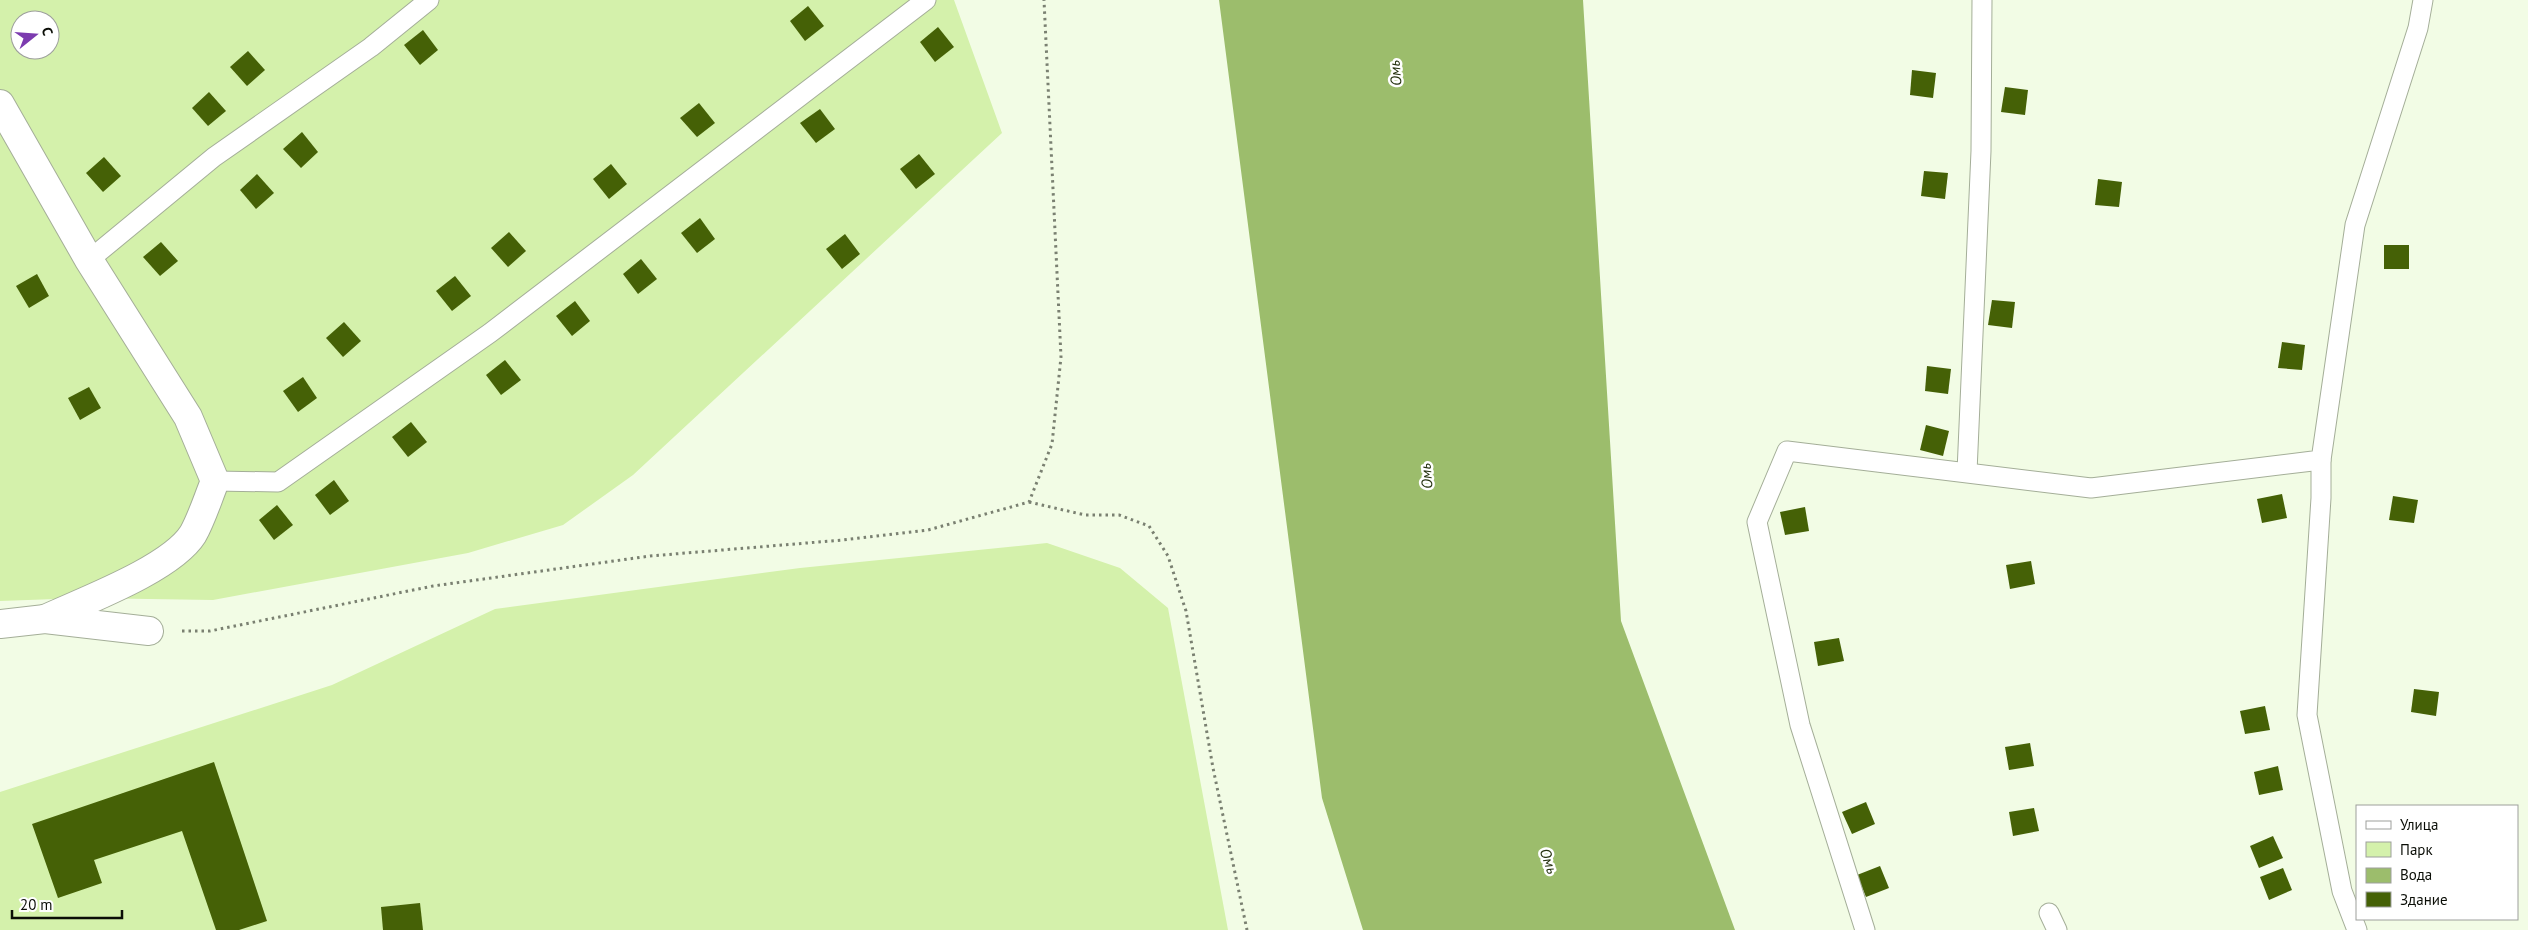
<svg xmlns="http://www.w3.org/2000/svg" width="2528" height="930" font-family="'PT Sans',sans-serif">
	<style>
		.green { fill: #d4f1ab; fill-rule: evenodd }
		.water { fill: #9cbd6c }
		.building { fill: #456106 }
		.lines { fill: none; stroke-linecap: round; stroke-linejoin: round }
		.lane-casing { stroke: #a4ae98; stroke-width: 21 }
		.street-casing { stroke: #a4ae98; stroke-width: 30 }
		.path { stroke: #7a8071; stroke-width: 3; stroke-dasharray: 2.5 4; stroke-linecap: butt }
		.lane { stroke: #fff; stroke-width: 19 }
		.street { stroke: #fff; stroke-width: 28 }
		.labels { text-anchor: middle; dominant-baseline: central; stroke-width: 5; stroke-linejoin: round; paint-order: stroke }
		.water-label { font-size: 15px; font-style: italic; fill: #263311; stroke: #fff }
	</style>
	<rect width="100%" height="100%" fill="#f2fce5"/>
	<g class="green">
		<path d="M 0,0 L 954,0 L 1002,133 L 633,475 L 563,525 L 468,553 L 213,600 L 84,598 L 0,601 ZM 20,20 L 50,20 L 50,50 L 20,50 Z"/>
		<polygon points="1047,543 1120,568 1168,608 1228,930 0,930 0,792 332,685 495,609 800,568"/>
	</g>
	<polygon class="water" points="1219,0 1583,0 1621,621 1735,930 1363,930 1322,798"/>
	<g class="building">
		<polygon points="808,6 824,26 805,41 790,21"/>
		<polygon points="938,27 954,47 935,62 920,42"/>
		<polygon points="423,30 438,50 420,65 404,45"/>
		<polygon points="248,51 265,70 247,86 230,67"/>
		<polygon points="1912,70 1936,73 1933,98 1910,95"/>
		<polygon points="2005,87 2028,90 2025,115 2001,112"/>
		<polygon points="209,92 226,111 208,126 192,108"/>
		<polygon points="699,103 715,123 697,137 680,118"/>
		<polygon points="820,109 835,129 816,143 800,123"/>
		<polygon points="302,132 318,152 301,168 283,149"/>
		<polygon points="919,154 935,174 916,189 900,169"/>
		<polygon points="104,157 121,176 103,192 86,173"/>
		<polygon points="611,164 627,184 609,199 593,179"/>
		<polygon points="1924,171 1948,173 1945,199 1921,196"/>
		<polygon points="257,174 274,193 256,209 240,190"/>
		<polygon points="2098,179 2122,182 2119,207 2095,205"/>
		<polygon points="700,218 715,239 697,253 681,233"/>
		<polygon points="509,232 526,251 508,267 491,248"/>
		<polygon points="845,234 860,254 842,269 826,249"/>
		<polygon points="161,242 178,261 160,276 143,257"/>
		<rect x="2384" y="245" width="25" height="24"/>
		<polygon points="641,259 657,279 638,294 623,274"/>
		<polygon points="37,274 49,296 29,308 16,286"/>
		<polygon points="455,276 471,296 452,311 436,291"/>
		<polygon points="1992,300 2015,302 2012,328 1988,325"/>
		<polygon points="575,301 590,321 572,336 556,316"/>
		<polygon points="344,322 361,341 343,357 326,338"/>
		<polygon points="2282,342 2305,345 2302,370 2278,368"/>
		<polygon points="505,360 521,380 501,395 486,375"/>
		<polygon points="1927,366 1951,369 1948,394 1925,391"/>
		<polygon points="303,377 317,398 298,412 283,391"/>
		<polygon points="89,387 101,408 80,420 68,398"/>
		<polygon points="411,422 427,442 408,457 392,437"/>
		<polygon points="1926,425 1949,431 1943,456 1920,450"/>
		<polygon points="334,480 349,501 330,515 315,495"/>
		<polygon points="2282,494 2287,518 2262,523 2257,499"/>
		<polygon points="2393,496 2418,500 2414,523 2389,520"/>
		<polygon points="277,505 293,525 274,540 259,520"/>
		<polygon points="1805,507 1809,531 1785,535 1780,512"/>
		<polygon points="2031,561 2035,584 2010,589 2006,565"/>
		<polygon points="1839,638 1844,661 1818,666 1814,642"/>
		<polygon points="2414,689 2439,692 2436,716 2411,712"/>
		<polygon points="2265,706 2270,730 2245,734 2240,711"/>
		<polygon points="2030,743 2034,766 2009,770 2005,747"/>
		<polygon points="214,762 267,921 239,930 216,930 182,831 94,860 102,883 58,898 32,824"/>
		<polygon points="2278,766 2283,790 2259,795 2254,772"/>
		<polygon points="1866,802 1875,824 1852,834 1842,812"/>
		<polygon points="2034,808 2039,831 2013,836 2009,812"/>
		<polygon points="2273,836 2283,858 2259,868 2250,846"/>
		<polygon points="1880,866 1889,888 1866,897 1857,875"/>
		<polygon points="2283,868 2292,890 2269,900 2260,877"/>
		<polygon points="420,903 423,930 383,930 381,907"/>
	</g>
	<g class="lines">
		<g class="lane-casing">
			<g id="lane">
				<polyline points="89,260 214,157 371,47 429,0"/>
				<polyline points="2321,460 2321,498 2307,715 2342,891 2357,930"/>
				<polyline points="1967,472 1981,151 1982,0"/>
				<polyline points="215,481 278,482 490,333 926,0"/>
				<polyline points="2049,913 2057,930"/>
				<polyline points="1865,930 1800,725 1757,522 1787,451 2091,488 2321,460 2355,225 2418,28 2423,0"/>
			</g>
		</g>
		<g class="street-casing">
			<g id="street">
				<path d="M 0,104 L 89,260 L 188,417 L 215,481 C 208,498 202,518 193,534 C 171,569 84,601 45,619"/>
				<polyline points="0,624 45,619 149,631"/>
			</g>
		</g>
		<g class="path">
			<polyline points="1029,502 1085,515 1119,515 1149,526 1168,556 1186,611 1213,768 1247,930"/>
			<polyline points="182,631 210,631 433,586 650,556 843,540 928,530 1029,502 1052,444 1061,357 1044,0"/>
		</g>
		<use href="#lane" class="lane"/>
		<use href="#street" class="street"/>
	</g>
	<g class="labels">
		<g class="water-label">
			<text transform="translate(1395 73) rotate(-94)">Омь</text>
			<text transform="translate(1426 476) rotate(-94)">Омь</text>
			<text transform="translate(1549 861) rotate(71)">Омь</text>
		</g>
	</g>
	<rect x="2356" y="805" width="162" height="115" fill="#ffffff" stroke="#9d9f9c"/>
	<rect x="2366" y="821" width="25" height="8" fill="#ffffff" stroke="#9d9f9c"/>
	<text x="2400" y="830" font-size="15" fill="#0b0e07">Улица</text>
	<rect x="2366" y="842" width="25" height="15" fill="#d4f1ab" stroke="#9d9f9c"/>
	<text x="2400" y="855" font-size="15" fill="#0b0e07">Парк</text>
	<rect x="2366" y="868" width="25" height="15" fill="#9cbd6c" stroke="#9d9f9c"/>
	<text x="2400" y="880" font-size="15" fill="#0b0e07">Вода</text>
	<rect x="2366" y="892" width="25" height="15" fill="#456106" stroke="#9d9f9c"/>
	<text x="2400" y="905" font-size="15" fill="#0b0e07">Здание</text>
	<g transform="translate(35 35) rotate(73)"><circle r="24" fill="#ffffff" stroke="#9d9f9c"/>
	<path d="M0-4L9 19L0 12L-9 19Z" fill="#7c3baf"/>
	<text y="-8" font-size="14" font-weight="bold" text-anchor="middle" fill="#0b0e07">С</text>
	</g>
	<path d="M12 910v8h110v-8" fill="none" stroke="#0b0e07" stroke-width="2.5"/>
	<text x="20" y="910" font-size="15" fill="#0b0e07" stroke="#ffffff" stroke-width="4" paint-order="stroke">20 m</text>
</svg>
